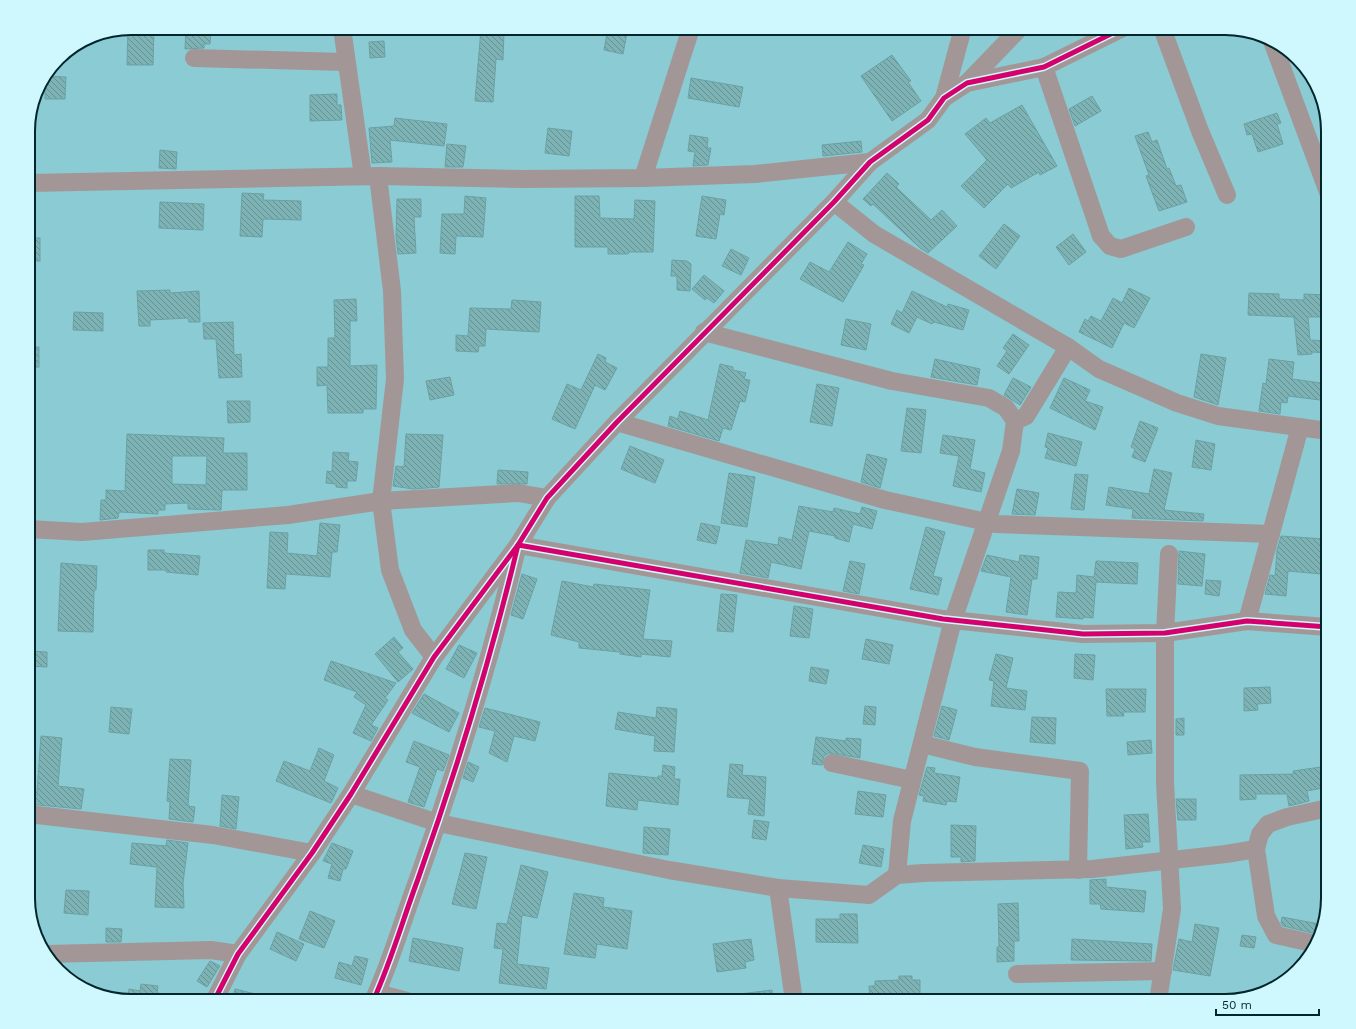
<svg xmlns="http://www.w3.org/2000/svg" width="1356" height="1029" font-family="'Work Sans',sans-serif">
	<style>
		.building { fill: url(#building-back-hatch); stroke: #6ba1a4; fill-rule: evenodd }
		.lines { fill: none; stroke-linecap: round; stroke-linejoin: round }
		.minor { stroke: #a29796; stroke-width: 18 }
		.cycleway-casing { stroke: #cef8fe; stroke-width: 8 }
		.cycleway { stroke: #d6006c; stroke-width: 5 }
		.rim { fill: none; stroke: #00252a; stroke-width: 2 }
	</style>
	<defs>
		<pattern id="building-back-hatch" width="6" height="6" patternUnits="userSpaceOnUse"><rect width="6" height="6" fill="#7eb3b5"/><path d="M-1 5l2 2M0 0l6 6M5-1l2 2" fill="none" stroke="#659193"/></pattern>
	</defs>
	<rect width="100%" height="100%" fill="#8acbd4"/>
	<g class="building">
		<polygon points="128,28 154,28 153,65 127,65"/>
		<polygon points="186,28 211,28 210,44 204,44 204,48 185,49"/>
		<polygon points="608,28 628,28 623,54 604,50"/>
		<polygon points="481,29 504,30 503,60 496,59 493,102 475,101"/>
		<polygon points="384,41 385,57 370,58 369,42"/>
		<polygon points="892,55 911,81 908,82 921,101 892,121 861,76"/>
		<polygon points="45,76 66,77 65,99 45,99"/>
		<polygon points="691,78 743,87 739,107 688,98"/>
		<polygon points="337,94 337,105 341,105 342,120 310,121 310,95"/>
		<polygon points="1092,96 1101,111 1075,126 1069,109"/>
		<polygon points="1022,105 1057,166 1040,175 1039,172 1011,188 1008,184 984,208 961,186 987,160 965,134 986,118 990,123"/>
		<polygon points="1277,113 1281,123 1277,124 1283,144 1258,152 1252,134 1247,135 1244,124"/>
		<polygon points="395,118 447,124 444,146 390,140 392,162 372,163 369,128 394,126"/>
		<polygon points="548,128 572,131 569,156 545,153"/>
		<polygon points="1148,132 1152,142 1157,140 1167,169 1169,168 1176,186 1181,185 1187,202 1159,211 1146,176 1149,175 1135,136"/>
		<polygon points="690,135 708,138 707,148 711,148 708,165 693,166 695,152 688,151"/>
		<polygon points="861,141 862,152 823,156 822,145"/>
		<polygon points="447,144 466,146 463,167 445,167"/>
		<polygon points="160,150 177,152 176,169 159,168"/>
		<polygon points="887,173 899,184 896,187 931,220 942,210 957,226 928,253 920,248 873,204 871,206 863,199"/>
		<polygon points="242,193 264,194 263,200 301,201 301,220 263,219 262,237 240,236"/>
		<polygon points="465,196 486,198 483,237 456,236 455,254 440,253 442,214 464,214"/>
		<polygon points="575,196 599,196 600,218 634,219 635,200 655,201 653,252 629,252 628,254 608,254 608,247 575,247"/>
		<polygon points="702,196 726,200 724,215 720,214 716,239 696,236"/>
		<polygon points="397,199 421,199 421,217 414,217 416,253 398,254 396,236"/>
		<polygon points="160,202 204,204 203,230 159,228"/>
		<polygon points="1004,224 1020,236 996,269 979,256"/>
		<polygon points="1073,234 1086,252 1069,265 1056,247"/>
		<rect x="28" y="238" width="12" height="23"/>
		<polygon points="848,242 867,254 861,264 864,265 843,302 800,279 810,262 829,272"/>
		<polygon points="731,249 749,258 741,275 722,266"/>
		<polygon points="672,260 687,261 691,264 690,291 677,290 677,276 671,276"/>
		<polygon points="704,275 724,291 714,303 707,298 705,300 692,289"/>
		<polygon points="1129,288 1150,298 1134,328 1124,323 1112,348 1079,332 1085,319 1088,321 1091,316 1101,321 1113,298 1122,303"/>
		<polygon points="170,290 170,293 199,291 200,322 189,322 188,318 150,320 150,326 139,326 137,291"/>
		<polygon points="912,291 947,307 948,304 969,310 963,330 934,322 932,324 917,317 909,333 891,324 897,310 902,313"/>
		<polygon points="1249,293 1279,294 1279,299 1304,300 1304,294 1328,295 1328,317 1308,317 1310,340 1328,341 1328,353 1312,352 1312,354 1298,355 1294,317 1248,315"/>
		<polygon points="356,299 357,321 350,321 350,366 377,365 376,409 363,409 363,413 328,413 327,385 317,386 317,367 328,367 328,338 335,338 334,300"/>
		<polygon points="512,300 541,302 539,332 486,329 485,346 479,346 478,352 456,351 456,335 468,336 470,308 511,309"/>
		<polygon points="74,312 103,313 103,331 73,330"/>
		<polygon points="846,319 871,324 866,350 841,345"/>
		<polygon points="233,322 234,355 241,354 242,377 219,378 216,339 204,339 203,323"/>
		<polygon points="1013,334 1029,345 1009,374 997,366 1007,351 1003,348"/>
		<rect x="28" y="347" width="11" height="20"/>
		<polygon points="598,354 606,358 605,362 617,368 605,390 595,385 575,429 552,419 567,384 581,390"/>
		<polygon points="1201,354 1226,358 1218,405 1194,397"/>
		<polygon points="935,359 980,369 977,385 931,377"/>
		<polygon points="1269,359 1294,362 1292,379 1328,384 1328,401 1288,396 1287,403 1281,402 1280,414 1259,411 1263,383 1266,384"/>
		<polygon points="720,364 733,367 733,370 746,373 744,379 750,380 745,402 740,401 731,430 723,428 719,441 668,426 670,416 678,419 680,411 708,420"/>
		<polygon points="450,377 454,395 430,400 426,381"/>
		<polygon points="1013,378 1031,387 1020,405 1004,395"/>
		<polygon points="1064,378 1090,390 1085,401 1103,407 1095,430 1050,408"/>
		<polygon points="817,384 839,388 832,426 810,422"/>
		<polygon points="227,401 250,401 250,422 228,423"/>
		<polygon points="907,408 926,410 921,453 901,451"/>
		<polygon points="1140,421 1158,428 1145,462 1132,457 1135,449 1131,447"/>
		<polygon points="1048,433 1082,442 1076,466 1045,458 1048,448 1045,447"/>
		<path d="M 127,434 L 224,438 L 223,453 L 247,453 L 247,490 L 222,490 L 221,510 L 188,509 L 188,503 L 165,504 L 165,510 L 158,510 L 158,514 L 119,512 L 118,518 L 100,520 L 101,500 L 106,500 L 106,490 L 125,491 ZM 172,456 L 207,456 L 206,485 L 172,484 Z"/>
		<polygon points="406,434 443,435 439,487 413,489 393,486 396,466 404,467"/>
		<polygon points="943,435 975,440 970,469 985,473 981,492 953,486 959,456 940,453"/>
		<polygon points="1196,440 1215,444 1211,470 1192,467"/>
		<polygon points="630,446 664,460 655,483 621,469"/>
		<polygon points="333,452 349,453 348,461 358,462 356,481 347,481 347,488 336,487 336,484 326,483 327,471 332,472"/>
		<polygon points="867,454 887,459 880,488 861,482"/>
		<polygon points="1154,469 1172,473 1164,510 1204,514 1203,521 1132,518 1133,509 1106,505 1109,487 1149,494"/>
		<polygon points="498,470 528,472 527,484 497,484"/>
		<polygon points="729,473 755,477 747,527 721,523"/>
		<polygon points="1075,474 1088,475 1084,510 1071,509"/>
		<polygon points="1017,489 1039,493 1035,515 1012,514"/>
		<polygon points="799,506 833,512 834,508 860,514 862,507 877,511 872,529 853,524 849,542 835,538 835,536 809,531 801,569 771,562 768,578 740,573 746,540 778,545 779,537 792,540"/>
		<polygon points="320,523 340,525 337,552 332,552 330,577 286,574 285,589 267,588 270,532 288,533 287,553 317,556"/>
		<polygon points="701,523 720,527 716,544 697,540"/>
		<polygon points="926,527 945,532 933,576 942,578 938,595 910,589"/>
		<polygon points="1281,536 1324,539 1321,574 1288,571 1286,596 1265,594 1270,575 1275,576 1277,550"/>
		<polygon points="148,550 164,550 164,553 200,556 198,575 166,572 166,570 148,570"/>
		<polygon points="1179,551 1205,554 1202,586 1178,584"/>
		<polygon points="987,555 1019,562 1020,555 1039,557 1037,579 1032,579 1027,615 1006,612 1011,577 981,571"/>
		<polygon points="850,561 865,564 859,594 843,591"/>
		<polygon points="1096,561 1138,563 1137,584 1096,582 1093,618 1083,617 1083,619 1056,617 1058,592 1076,593 1077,575 1094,577"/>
		<polygon points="61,563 97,566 96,590 94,590 93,632 58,631"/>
		<polygon points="522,574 537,579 523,619 511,615"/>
		<polygon points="1206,580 1221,581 1219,596 1205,594"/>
		<polygon points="562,581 593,587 594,584 650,590 643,639 672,641 670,657 641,654 641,657 620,654 620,652 579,648 579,642 551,635"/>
		<polygon points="721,594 737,595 733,632 717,631"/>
		<polygon points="794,606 813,609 809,638 790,636"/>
		<polygon points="394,637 403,648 398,652 413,669 398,682 375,654"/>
		<polygon points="866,639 893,645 889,664 862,659"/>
		<polygon points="459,645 477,653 464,678 446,669"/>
		<polygon points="28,651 47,652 47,667 28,666"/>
		<polygon points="996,654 1013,658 1006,688 1027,691 1025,710 991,706 994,681 989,680"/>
		<polygon points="1075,654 1095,655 1093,680 1074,678"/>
		<polygon points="331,661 396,683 385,698 388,700 371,725 378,728 371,741 353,733 366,705 354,697 357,692 324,680"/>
		<polygon points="811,667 829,670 826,684 809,681"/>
		<polygon points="1270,687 1271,703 1257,704 1258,710 1244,711 1244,688"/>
		<polygon points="1106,689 1146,689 1145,712 1123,712 1124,716 1107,716"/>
		<polygon points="424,694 459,713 449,732 412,713"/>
		<polygon points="865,706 876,707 875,725 863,724"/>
		<polygon points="942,706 957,710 949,740 934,736"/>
		<polygon points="111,707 132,709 129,734 109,732"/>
		<polygon points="657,707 677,709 674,752 654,751 655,736 615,729 618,712 656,718"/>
		<polygon points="485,708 540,722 535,741 514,736 507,762 489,753 495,731 479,727"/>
		<polygon points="1032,717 1056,718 1055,744 1030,742"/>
		<polygon points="1184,718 1184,735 1176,735 1176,719"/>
		<polygon points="41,736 62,738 58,786 84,789 81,809 28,804 28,791 37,792"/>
		<polygon points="816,737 846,741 846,738 861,739 860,758 829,753 824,756 822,765 812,764"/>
		<polygon points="1151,740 1152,753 1128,755 1127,742"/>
		<polygon points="414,741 449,755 443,771 437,769 424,807 408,802 420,767 406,762"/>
		<polygon points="319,748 334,755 324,781 338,788 331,803 276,781 284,761 310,771"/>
		<polygon points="170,759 191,760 188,806 195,807 193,822 169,819 170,802 167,801"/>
		<polygon points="468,762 479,767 473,782 463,778"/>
		<polygon points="730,764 743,765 742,775 766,777 764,816 748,814 750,799 727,797"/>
		<polygon points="663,765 675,767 674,779 680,779 678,805 638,800 637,810 606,806 609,773 658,778 658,776 662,776"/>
		<polygon points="1328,766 1328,787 1307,791 1309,801 1289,806 1287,794 1256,794 1256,799 1240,800 1240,775 1294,774 1293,771"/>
		<polygon points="927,767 935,768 934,773 960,777 956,802 947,801 946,805 923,801 924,796 919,795"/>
		<polygon points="858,791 886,795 883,817 855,814"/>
		<polygon points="222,795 239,797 236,829 220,826"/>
		<polygon points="1176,799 1196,799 1196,820 1178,820"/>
		<polygon points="1148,814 1150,842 1142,842 1143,847 1126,849 1124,815"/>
		<polygon points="754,820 769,822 766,840 752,838"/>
		<polygon points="951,825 976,826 975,861 961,862 961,857 951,857"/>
		<polygon points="644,827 670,829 668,855 643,853"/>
		<polygon points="167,840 188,843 183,883 184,908 155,907 157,867 130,864 132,843 166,846"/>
		<polygon points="332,843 353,851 346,869 343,869 340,881 328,878 332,864 323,861"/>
		<polygon points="863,845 884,849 881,867 859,863"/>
		<polygon points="465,853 487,857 476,909 452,904"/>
		<polygon points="521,865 548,872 537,918 522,915 517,964 549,968 546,989 499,983 503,949 494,948 497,923 507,924"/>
		<polygon points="1106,879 1106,887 1146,891 1144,912 1101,909 1100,904 1090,904 1090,880"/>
		<polygon points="66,890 89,891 88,915 64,913"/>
		<polygon points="574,893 604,898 603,907 632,911 627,949 597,944 595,958 564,954"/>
		<polygon points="1018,903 1019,941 1014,941 1014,961 997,962 997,947 999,947 998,904"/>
		<polygon points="310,911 335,921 324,948 299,939"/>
		<polygon points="840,914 857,914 858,943 816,942 816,919 840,919"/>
		<polygon points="1282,917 1319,924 1317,934 1283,926 1281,923"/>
		<polygon points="1195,924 1219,928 1210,976 1173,970 1179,939 1192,942"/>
		<polygon points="106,928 122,929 121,942 106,942"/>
		<polygon points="277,932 304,944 296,961 270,949"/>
		<polygon points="1242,935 1256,937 1254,948 1240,946"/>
		<polygon points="413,938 463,948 459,971 409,961"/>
		<polygon points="751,939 754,960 745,962 746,968 717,972 713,944"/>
		<polygon points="1072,939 1152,944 1151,961 1071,960"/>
		<polygon points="355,956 368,959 361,985 335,978 339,962 352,966"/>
		<polygon points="210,961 220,966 207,987 197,981"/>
		<polygon points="899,976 912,976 912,980 920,980 920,1001 870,1001 869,986 875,986 875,981 899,980"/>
		<polygon points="141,984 158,986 157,993 165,994 164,1001 128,1000 129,989 140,991"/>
		<polygon points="235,989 268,997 267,1001 232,1001"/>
		<polygon points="772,990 773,1001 741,1001 740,994"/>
	</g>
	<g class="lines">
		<g class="minor">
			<polyline points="342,28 363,176"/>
			<polyline points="1162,28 1200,131 1227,195"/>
			<polyline points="1272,41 1328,192"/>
			<polyline points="194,58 345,62"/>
			<polyline points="1044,67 1101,236 1110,246 1121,249 1186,227"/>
			<polyline points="967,83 1020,28"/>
			<polyline points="944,98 963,28"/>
			<polyline points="378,176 392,291 395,379 381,501 390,570 413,630 434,657"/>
			<polyline points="643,178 691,28"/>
			<polyline points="28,183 378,176 522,179 643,178 755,174 870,162"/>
			<polyline points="834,202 874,234 1068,347 1099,369 1177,403 1218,416 1328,431"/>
			<polyline points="704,332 892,381 989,398 1006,408 1015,421 1026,416 1068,347"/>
			<polyline points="617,422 885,500 996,524 1271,534"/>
			<polyline points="28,529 82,532 288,515 381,501 518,493 547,498"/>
			<polyline points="1247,621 1300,427"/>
			<polyline points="922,744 975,757 1080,771 1078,870"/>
			<polyline points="832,763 912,780"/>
			<polyline points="351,794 438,823 669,870 778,888 869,895 897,875 923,873 1092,869 1226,854 1256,849"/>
			<polyline points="28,814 213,835 312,853"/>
			<polyline points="897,875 902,821 953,620 1011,451 1015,421"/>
			<polyline points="778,888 794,1001"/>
			<polyline points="1316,944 1276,935 1266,916 1256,849 1260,834 1268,824 1287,817 1328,808"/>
			<polyline points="47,954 211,950 238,954"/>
			<polyline points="1017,974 1163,971"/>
			<polyline points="377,993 407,1001"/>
			<polyline points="214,1001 238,954 312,853 351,794 434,657 518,545 547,498 617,422 834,202 870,162 928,120 944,98 967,83 1044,67 1123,28"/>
			<path d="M 373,1001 C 391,962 403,919 418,879 C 457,769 491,658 518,545 L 943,619 L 1083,634 L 1165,633 L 1247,621 L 1328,627"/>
			<polyline points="1158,1001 1172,909 1165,783 1165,633 1169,554"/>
		</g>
		<g class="cycleway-casing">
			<g id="cycleway">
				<polyline points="214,1001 238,954 312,853 351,794 434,657 518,545 547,498 617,422 834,202 870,162 928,120 944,98 967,83 1044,67 1123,28"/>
				<path d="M 373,1001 C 391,962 403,919 418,879 C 457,769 491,658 518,545 L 943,619 L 1083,634 L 1165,633 L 1247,621 L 1328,627"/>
			</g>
		</g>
		<use href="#cycleway" class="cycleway"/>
	</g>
	<path d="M0 0H1356V1029H0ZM131 35H1225A96 96 0 0 1 1321 131V898A96 96 0 0 1 1225 994H131A96 96 0 0 1 35 898V131A96 96 0 0 1 131 35Z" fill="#cef8fe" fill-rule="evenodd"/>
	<path class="rim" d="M131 35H1225A96 96 0 0 1 1321 131V898A96 96 0 0 1 1225 994H131A96 96 0 0 1 35 898V131A96 96 0 0 1 131 35Z"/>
	<path d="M1216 1009v6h103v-6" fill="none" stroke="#00252a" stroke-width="2"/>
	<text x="1222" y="1009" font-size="12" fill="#00252a" stroke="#cef8fe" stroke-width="3" paint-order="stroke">50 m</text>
</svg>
